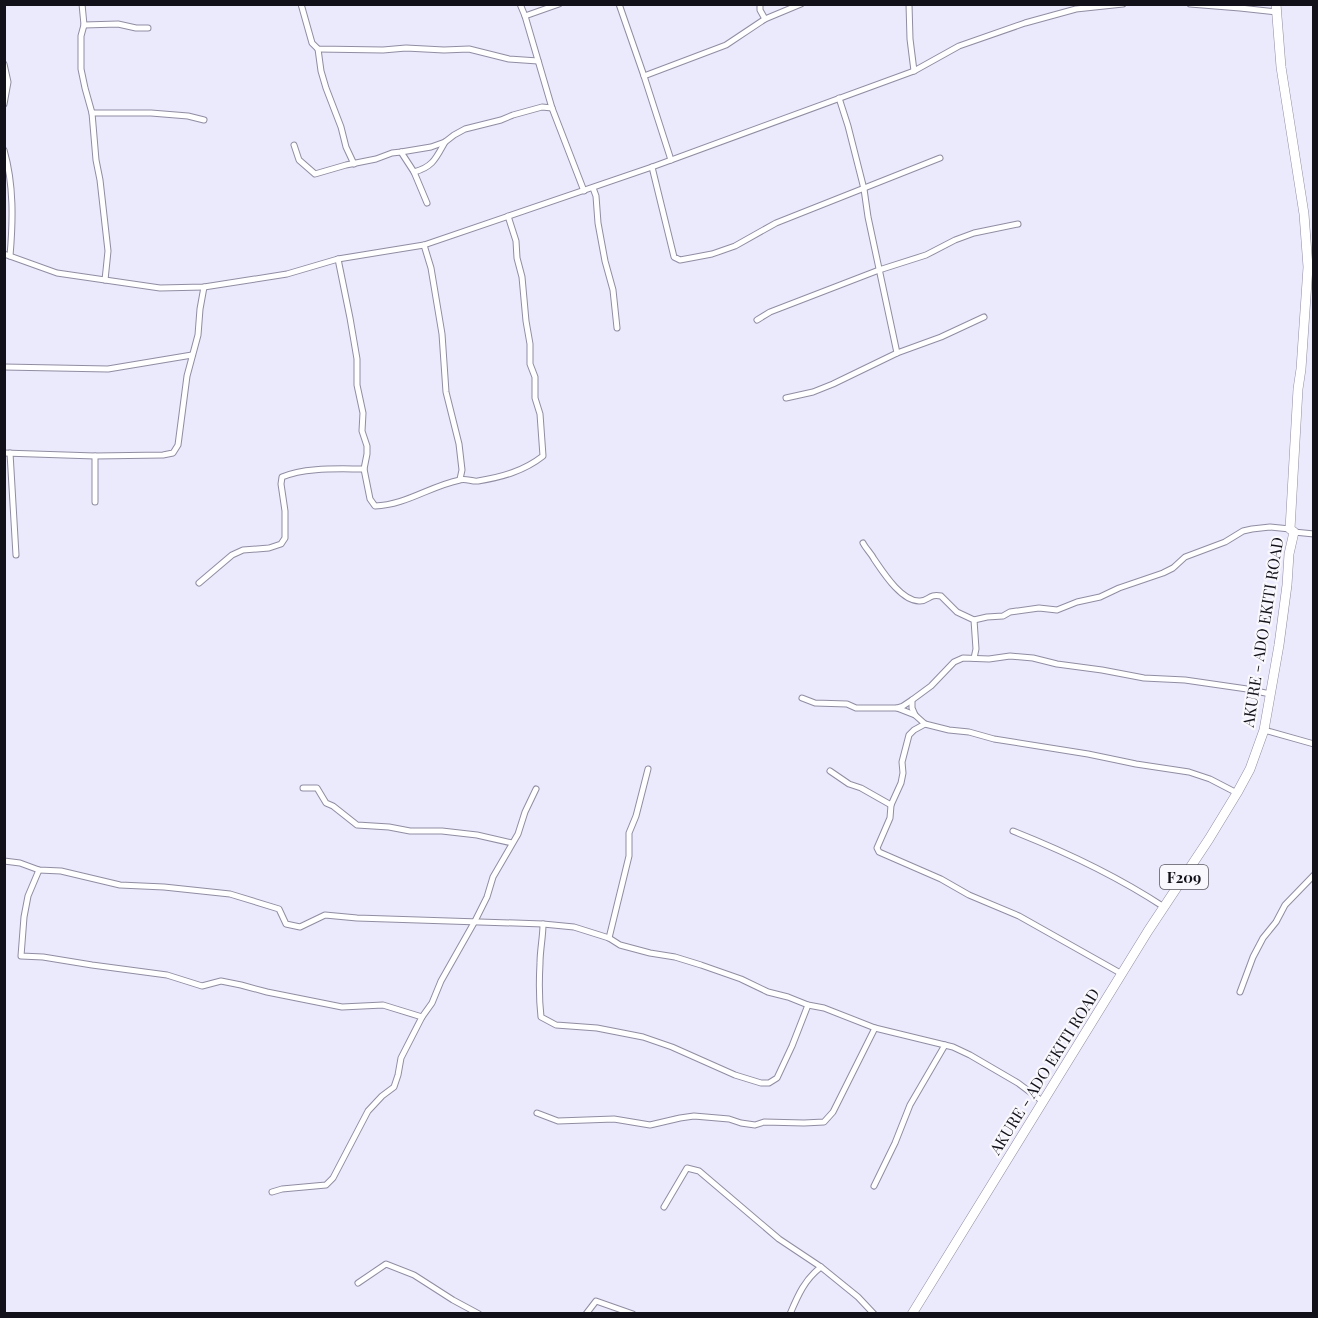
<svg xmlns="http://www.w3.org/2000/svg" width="1318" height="1318" font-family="'Playfair Display',serif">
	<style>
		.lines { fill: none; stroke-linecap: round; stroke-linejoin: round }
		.minor-casing { stroke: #908da2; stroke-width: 7 }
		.primary-casing { stroke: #908da2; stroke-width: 10 }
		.minor { stroke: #fff; stroke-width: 5 }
		.primary { stroke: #fff; stroke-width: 9 }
		.labels { text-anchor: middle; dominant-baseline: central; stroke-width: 4.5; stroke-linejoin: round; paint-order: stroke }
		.shield { fill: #f9f8fd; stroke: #57565d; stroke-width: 1.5 }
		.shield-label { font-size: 15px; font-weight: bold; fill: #121018 }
		.street-label { font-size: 16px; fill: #121018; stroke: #f9f8fd }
	</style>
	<rect width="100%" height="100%" fill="#ebe9fc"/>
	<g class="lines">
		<g class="minor-casing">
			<g id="minor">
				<polyline points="82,4 84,25 81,36 81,69 85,88 92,113 96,160 100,180 108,251 105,280"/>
				<polyline points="301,4 312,43 318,49 383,50 406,48 444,50 469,49 509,59 538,61"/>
				<polyline points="520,4 525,16 552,108 584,191"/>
				<polyline points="619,4 644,76 671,160"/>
				<polyline points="760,4 760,10 765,19"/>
				<polyline points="909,4 910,39 914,71"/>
				<polyline points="1190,4 1240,8 1276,12"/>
				<polyline points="525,16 559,4"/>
				<polyline points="84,25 118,24 136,28 148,28"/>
				<polyline points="318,49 321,71 326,88 341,127 346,147 354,164"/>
				<polyline points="4,64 8,82 4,104"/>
				<polyline points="644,76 726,45 765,19 801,4"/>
				<polyline points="839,98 848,126 864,189 868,217 897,353"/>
				<polyline points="92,113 151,113 188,116 204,120"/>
				<polyline points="294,145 299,160 315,174 346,165 376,159 392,153 401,152 431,147 445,142 454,135 465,129 501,120 513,115 542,107 552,108"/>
				<path d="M 4,150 C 14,185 13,221 10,256"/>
				<polyline points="401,152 414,172 427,203"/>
				<polyline points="652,167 674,257 680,260 712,254 735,246 776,223 940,158"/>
				<path d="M 414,172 C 433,167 436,158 445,142"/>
				<polyline points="593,188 596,196 598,223 605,261 613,290 617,328"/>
				<polyline points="424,245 431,268 442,334 446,392 459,444 462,470 460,479"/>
				<polyline points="4,254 57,273 160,288 204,287 287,274 338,259 424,245 652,167 914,71 959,46 1025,23 1076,9 1123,4"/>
				<path d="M 338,259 L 350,318 L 357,359 L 357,385 L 363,413 L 362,431 L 367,446 L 367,454 L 364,469 L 370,499 L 375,506 C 406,505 430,486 460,480 C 466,478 472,482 478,481 C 502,477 524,471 543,456 L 540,414 L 535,398 L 535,377 L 530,364 L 530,344 L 526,321 L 522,277 L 517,258 L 516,241 L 508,216"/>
				<polyline points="757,320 770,312 879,270 926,255 955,240 974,233 1018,224"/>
				<polyline points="4,367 108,369 192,355"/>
				<polyline points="786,398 813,392 833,384 897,353 941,337 984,317"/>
				<polyline points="4,453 95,456 163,455 173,453 178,445 187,376 198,335 200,309 204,287"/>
				<polyline points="10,453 16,555"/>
				<polyline points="95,502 95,456"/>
				<polyline points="1294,532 1314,534"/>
				<path d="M 863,543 C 866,549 871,553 874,559 C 883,572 901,601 919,601 C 928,602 929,593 941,596 L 957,612 L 974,620 L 976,649 L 974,658"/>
				<path d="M 199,583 L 232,555 L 243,550 L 269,548 L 281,544 L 285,538 L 285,511 L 281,484 L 282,477 C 305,467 338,469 364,469"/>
				<polyline points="974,620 987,617 1003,616 1010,612 1039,608 1057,610 1077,602 1100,597 1119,588 1163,573 1173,568 1185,557 1225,542 1243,531 1252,529 1270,527 1290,529"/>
				<polyline points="802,698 815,703 847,704 856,708 897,708 903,706 912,700"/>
				<polyline points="897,708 915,715"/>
				<polyline points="925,724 914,730 909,735 902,762 903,773 901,783 891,805 890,818 877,848 879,852 941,879 969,895 1019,916 1122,974"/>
				<polyline points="1264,730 1314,744"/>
				<polyline points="830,771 849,784 861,788 891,805"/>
				<polyline points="303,788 317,788 326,803 333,806 357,825 389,827 410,831 442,831 477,835 512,843"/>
				<polyline points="1237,793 1210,779 1189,772 1136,764 1088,754 994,739 969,732 949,730 925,724 915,715 912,708 912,700 931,686 954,662 963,658 989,659 1010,656 1033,658 1057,664 1102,670 1144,678 1185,680 1247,689 1270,694"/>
				<path d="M 1013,831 C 1066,852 1117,876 1164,907"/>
				<polyline points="4,861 20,863 39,870 61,871 120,885 164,887 230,894 279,909 286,924 300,927 325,915 357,918 543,924 574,927 609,938 620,945 650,953 675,957 701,965 741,979 768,992 788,997 808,1005 824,1008 875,1028 953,1047 970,1055 1018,1083 1042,1101"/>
				<polyline points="39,870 28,896 24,917 21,956 43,957 92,965 167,975 202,986 221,981 241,985 267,992 342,1007 383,1005 422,1017"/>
				<path d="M 543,924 C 543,937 540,950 540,963 C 539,981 539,999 541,1017 L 556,1025 L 597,1028 L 643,1037 L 672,1047 L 735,1075 L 761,1083 L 769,1083 L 777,1078 L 792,1046 L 808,1005"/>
				<polyline points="609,938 629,856 629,833 636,816 648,769"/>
				<polyline points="1240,992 1253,957 1263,938 1276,922 1285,905 1314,875"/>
				<polyline points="537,1113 558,1121 614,1119 650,1125 680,1118 694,1116 729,1119 741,1123 755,1125 764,1122 804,1123 824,1122 833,1112 875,1028"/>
				<polyline points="874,1186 895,1143 910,1105 945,1045"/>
				<polyline points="272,1192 282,1189 326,1185 333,1178 368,1111 382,1096 394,1087 398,1075 401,1058 422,1017 432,1003 441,981 475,921 487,897 493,877 518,834 525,812 536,789"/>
				<polyline points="664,1207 687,1168 699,1171 779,1239 821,1267 858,1297 874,1314"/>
				<polyline points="358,1283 386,1264 414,1275 453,1300 479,1314"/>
				<polyline points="586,1314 596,1301 633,1314"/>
				<path d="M 790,1314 C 798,1295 805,1279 821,1267"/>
			</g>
		</g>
		<g class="primary-casing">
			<polyline id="primary" points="912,1314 1148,931 1209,839 1237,793 1250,769 1264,730 1279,645 1287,585 1289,554 1294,532 1290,529 1298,389 1301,369 1308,267 1304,214 1281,67 1276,4"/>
		</g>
		<use href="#minor" class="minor"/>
		<use href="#primary" class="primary"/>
	</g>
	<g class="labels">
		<rect class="shield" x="1160" y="865" width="48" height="24" rx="4.5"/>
		<g class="shield-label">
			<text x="1184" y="877">F209</text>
		</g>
		<g class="street-label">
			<text transform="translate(1262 632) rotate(-81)">AKURE - ADO EKITI ROAD</text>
			<text transform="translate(1044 1071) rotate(-58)">AKURE - ADO EKITI ROAD</text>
		</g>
	</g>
	<rect width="1318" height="1318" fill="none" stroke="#121018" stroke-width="12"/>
</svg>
